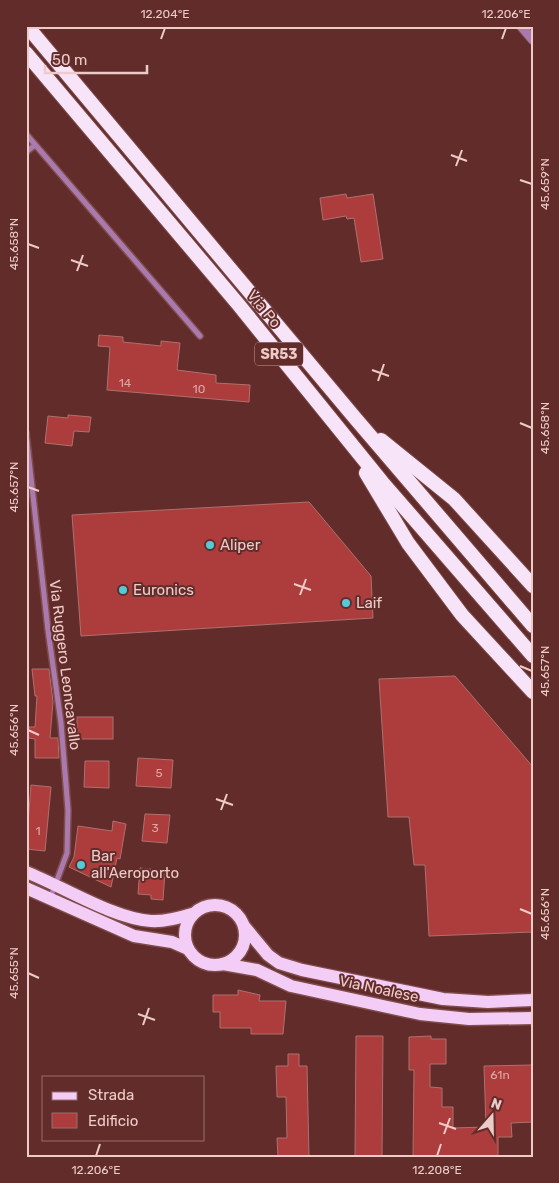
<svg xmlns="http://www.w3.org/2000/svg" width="559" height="1183" font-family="Rubik,sans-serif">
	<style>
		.building { fill: #ad3c3d; stroke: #ae716d }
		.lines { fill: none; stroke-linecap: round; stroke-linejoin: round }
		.minor-casing { stroke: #7e4c4a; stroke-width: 8 }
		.tertiary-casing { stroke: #7e4c4a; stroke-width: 11 }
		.primary-casing { stroke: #7e4c4a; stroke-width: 15 }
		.trunk-casing { stroke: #7e4c4a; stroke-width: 16 }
		.minor { stroke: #aa7aaf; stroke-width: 5 }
		.tertiary { stroke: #aa7aaf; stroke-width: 9 }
		.primary { stroke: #f4cdf7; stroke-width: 12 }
		.trunk { stroke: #f8e4f9; stroke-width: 14 }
		.ticks { fill: none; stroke: #edcbc8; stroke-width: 2 }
		.poi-dot { fill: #52cbd7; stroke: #622c2b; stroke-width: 2 }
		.labels { text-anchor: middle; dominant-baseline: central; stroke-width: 4; stroke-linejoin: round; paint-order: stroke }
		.number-label { font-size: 12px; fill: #dda7a5 }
		.shield { fill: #622c2b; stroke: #c39b99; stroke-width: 1 }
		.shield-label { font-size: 14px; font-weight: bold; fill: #edcbc8 }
		.street-label { font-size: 15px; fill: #edcbc8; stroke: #622c2b }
		.poi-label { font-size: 15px; fill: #edcbc8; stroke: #622c2b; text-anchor: start }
		.neatline { fill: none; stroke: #edcbc8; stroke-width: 2 }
		.ticks-label { font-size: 12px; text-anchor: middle; fill: #edcbc8 }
	</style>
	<rect width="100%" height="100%" fill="#622c2b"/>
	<g class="building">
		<polygon points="346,194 347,198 373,194 383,259 361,262 354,218 347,219 346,216 323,220 320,198"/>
		<polygon points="99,335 123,337 123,342 161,346 161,341 180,343 177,370 216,375 216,383 250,385 249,402 107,390 110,347 98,346"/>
		<polygon points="68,415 91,417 89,432 74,431 72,446 45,443 48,416 68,418"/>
		<polygon points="309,502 371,576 373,618 81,636 72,515"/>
		<polygon points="32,669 49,669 53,702 50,738 58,738 59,758 35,758 35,739 28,738 29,727 35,727 37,696 35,696"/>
		<polygon points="455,676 533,767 533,932 429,936 425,865 414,865 409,817 388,817 379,679"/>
		<rect x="77" y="717" width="36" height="22"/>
		<polygon points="138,758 173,760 171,788 136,786"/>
		<polygon points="85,761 109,761 109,788 84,787"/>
		<polygon points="31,785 51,787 45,851 26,849"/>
		<polygon points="145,814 170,815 167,843 142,841"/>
		<polygon points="113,821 126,824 120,859 117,858 111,887 69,867 74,857 78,826 112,831"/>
		<polygon points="140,868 165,871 163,900 151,899 151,895 138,894"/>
		<polygon points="238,990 260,995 259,1001 286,1001 283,1034 251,1034 251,1028 220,1028 220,1012 213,1012 213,995 238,995"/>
		<polygon points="356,1036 383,1036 382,1157 355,1157"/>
		<polygon points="431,1036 431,1039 446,1039 446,1064 430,1064 430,1087 442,1088 442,1107 453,1107 453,1128 486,1127 484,1066 533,1065 533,1122 511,1123 512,1137 498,1137 498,1157 413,1157 414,1070 409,1070 409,1037"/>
		<polygon points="288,1054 299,1054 299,1066 307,1066 309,1157 278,1157 277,1138 287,1138 286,1097 277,1097 276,1066 288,1066"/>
	</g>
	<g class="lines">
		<g class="minor-casing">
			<g id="minor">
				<polyline points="26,134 200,336"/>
				<polyline points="26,152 35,145"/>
				<polyline points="26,433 48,630 61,723 68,810 67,853 50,899"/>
			</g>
		</g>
		<g class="tertiary-casing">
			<polyline id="tertiary" points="521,26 533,40"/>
		</g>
		<g class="primary-casing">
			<g id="primary">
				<path d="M 26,872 C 62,886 114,919 151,921 C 165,922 179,918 192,914"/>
				<polyline points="26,888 134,936 172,942 188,949"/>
				<circle cx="215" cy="935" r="30"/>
				<polyline points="244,926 268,955 279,963 302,970 443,999 488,1002 533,1000"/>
				<polyline points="223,964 257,970 291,986 420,1014 469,1019 533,1018"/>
			</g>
		</g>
		<g class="trunk-casing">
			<g id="trunk">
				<polyline points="27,26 355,418 533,626"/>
				<polyline points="26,53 238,304 382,482 533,656"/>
				<polyline points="381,440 454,499 533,586"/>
				<polyline points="366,473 408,543 462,615 533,692"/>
			</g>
		</g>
		<use href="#minor" class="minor"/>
		<use href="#tertiary" class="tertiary"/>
		<use href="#primary" class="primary"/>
		<use href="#trunk" class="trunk"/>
	</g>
	<path class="ticks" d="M 161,39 L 165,28M 502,39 L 506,28M 451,155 L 467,161M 456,166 L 462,150M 520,180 L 532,184M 28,244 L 39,248M 71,260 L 88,266M 77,271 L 83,255M 372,370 L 389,376M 378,381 L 384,364M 520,423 L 532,428M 28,487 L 39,491M 294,584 L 311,590M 300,595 L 306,579M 520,666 L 532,671M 28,730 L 39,735M 216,799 L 233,805M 221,810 L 227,794M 520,909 L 532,914M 28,973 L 39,978M 138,1014 L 155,1020M 143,1025 L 149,1008M 439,1123 L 456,1129M 444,1134 L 450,1118M 96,1156 L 100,1144M 437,1156 L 441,1144"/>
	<g class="poi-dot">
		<circle cx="210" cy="545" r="5"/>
		<circle cx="123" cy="590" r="5"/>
		<circle cx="346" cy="603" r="5"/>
		<circle cx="81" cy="865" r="5"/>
	</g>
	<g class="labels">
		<g class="number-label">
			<text x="125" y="383">14</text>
			<text x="199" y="389">10</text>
			<text x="159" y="773">5</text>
			<text x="155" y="828">3</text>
			<text x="38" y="831">1</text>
			<text x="500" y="1075">61n</text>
		</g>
		<rect class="shield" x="255" y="342.5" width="48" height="23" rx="4"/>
		<g class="shield-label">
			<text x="279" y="354">SR53</text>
		</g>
		<g class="street-label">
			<text transform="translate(264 309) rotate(51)">Via Po</text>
			<text transform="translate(65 665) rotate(83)">Via Ruggero Leoncavallo</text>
			<text transform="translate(379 989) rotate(12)">Via Noalese</text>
		</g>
		<g class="poi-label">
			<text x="220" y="545">Aliper</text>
			<text x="133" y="590">Euronics</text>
			<text x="356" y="603">Laif</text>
			<text x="91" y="856">Bar<tspan x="91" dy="17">all'Aeroporto</tspan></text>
		</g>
	</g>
	<rect width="559" height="1183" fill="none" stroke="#622c2b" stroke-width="55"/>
	<rect x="42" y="1076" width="162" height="65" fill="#622c2b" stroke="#9a6c6a"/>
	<rect x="52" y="1092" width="25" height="8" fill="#f4cdf7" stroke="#9a6c6a"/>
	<text x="88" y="1100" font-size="15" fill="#edcbc8">Strada</text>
	<rect x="52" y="1113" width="25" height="15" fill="#ad3c3d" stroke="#9a6c6a"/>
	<text x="88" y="1126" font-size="15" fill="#edcbc8">Edificio</text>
	<g transform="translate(492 1116) rotate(20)" stroke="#622c2b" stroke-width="4" paint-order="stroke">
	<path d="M0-4L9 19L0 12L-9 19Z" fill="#edcbc8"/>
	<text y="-8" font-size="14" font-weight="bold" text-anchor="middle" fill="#edcbc8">N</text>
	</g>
	<path d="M45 65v8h102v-8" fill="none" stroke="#edcbc8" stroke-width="2.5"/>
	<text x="52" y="65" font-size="15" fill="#edcbc8" stroke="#622c2b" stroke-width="4" paint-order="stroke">50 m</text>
	<rect x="28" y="28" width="504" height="1128" class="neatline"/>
	<g class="ticks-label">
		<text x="165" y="18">12.204°E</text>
		<text x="506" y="18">12.206°E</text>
		<text transform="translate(545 184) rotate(-90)" y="4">45.659°N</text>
		<text transform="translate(14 244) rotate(-90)" y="4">45.658°N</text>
		<text transform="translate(545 428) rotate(-90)" y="4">45.658°N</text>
		<text transform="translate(14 487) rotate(-90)" y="4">45.657°N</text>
		<text transform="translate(545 671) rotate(-90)" y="4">45.657°N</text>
		<text transform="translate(14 730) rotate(-90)" y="4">45.656°N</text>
		<text transform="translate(545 914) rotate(-90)" y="4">45.656°N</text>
		<text transform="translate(14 973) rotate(-90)" y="4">45.655°N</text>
		<text x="96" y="1174">12.206°E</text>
		<text x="437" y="1174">12.208°E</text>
	</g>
</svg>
